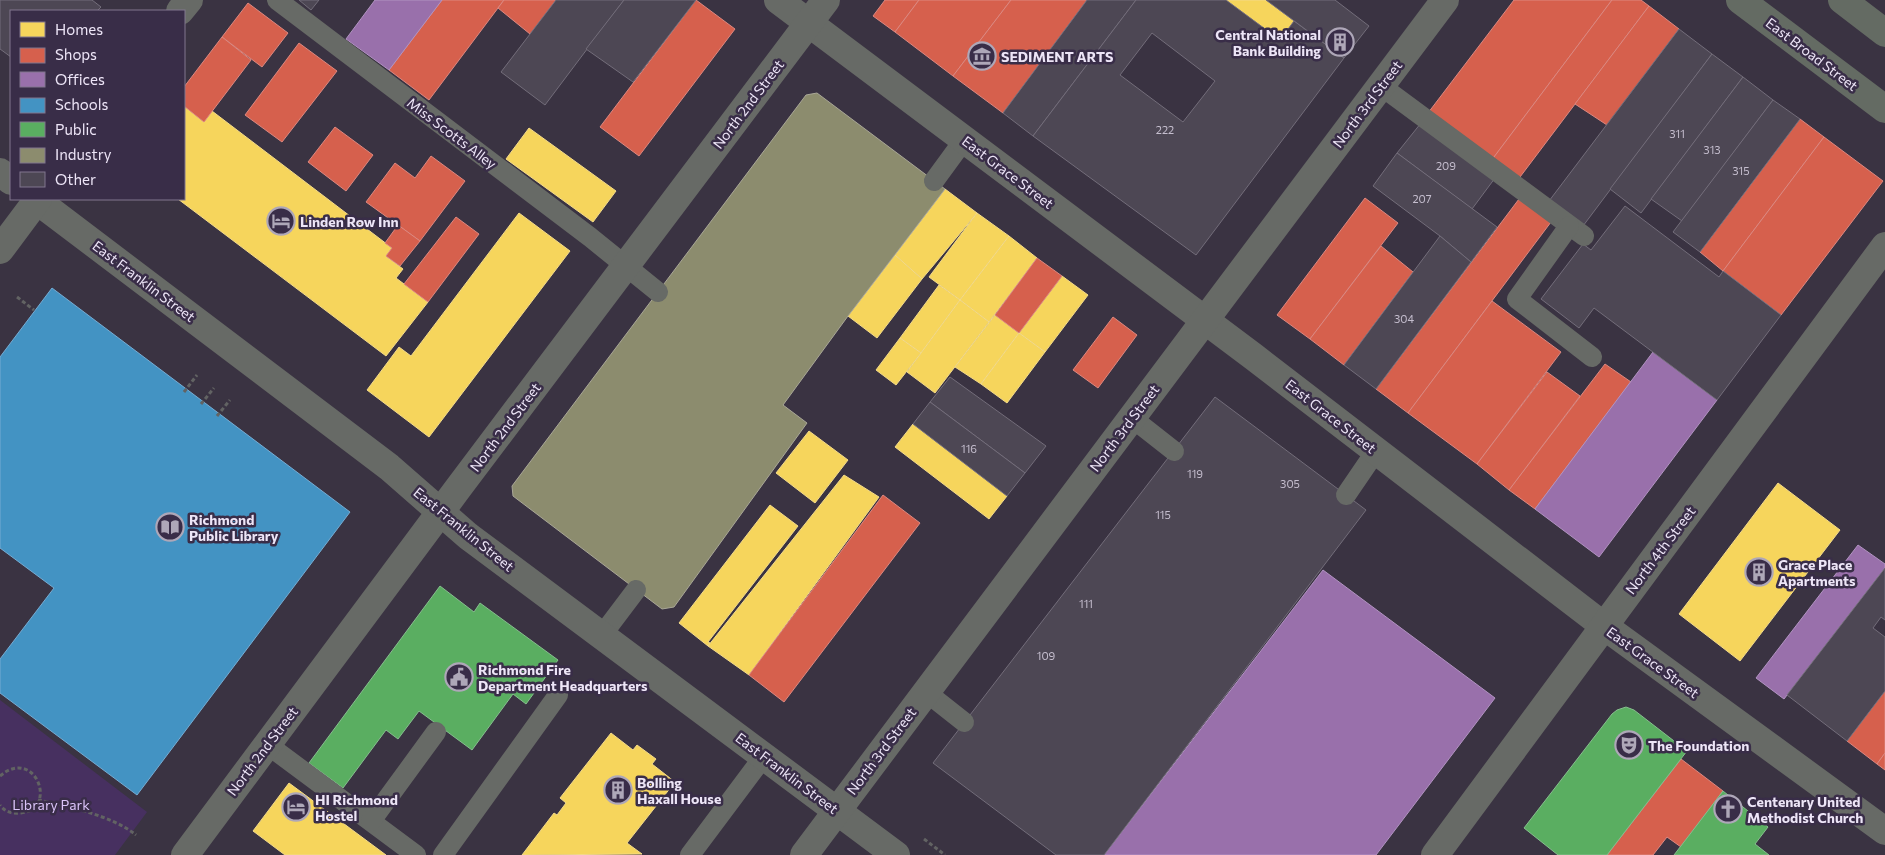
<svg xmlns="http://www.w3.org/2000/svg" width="1885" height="855" font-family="Commissioner,sans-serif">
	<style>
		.green { fill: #473060 }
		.homes { fill: #f6d55c; stroke: #f3da8a }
		.shops { fill: #d6604d; stroke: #dd8880 }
		.offices { fill: #9970ab; stroke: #b293c2 }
		.schools { fill: #4393c3; stroke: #76acd3 }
		.public { fill: #5aae61; stroke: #86be8e }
		.industry { fill: #8c8c6e; stroke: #a9a797 }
		.building { fill: #4d4754; stroke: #736d7a; fill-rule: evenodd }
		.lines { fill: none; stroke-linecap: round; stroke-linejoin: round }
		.path { stroke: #626363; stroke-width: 3; stroke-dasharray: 4 2.5; stroke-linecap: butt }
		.service { stroke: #676a66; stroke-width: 20 }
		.tertiary { stroke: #676a66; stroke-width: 28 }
		.primary { stroke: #646b63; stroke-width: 28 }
		.labels { text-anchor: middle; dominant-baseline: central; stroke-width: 5; stroke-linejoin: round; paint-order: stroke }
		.number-label { font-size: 11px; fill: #c5bece }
		.poi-label { font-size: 14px; font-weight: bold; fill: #ede5f7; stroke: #392d48; text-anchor: start }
		.street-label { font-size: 14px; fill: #ede5f7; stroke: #392d48 }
		.park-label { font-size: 14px; fill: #dac3f8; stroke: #392d48 }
	</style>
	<rect width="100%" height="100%" fill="#3a3342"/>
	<polygon class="green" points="0,700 147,812 115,855 0,855"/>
	<g class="homes">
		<polygon points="1266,0 1294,21 1280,40 1226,0"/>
		<polygon points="184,106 204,122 212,111 392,248 386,256 403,269 396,278 428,302 386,356 178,199 184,199"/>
		<polygon points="529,128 616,191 593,222 506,159"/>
		<polygon points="945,189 977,213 922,279 895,255"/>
		<polygon points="519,213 570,251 429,437 367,390 399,347 411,356"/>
		<polygon points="977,213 1009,236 960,300 929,277"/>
		<polygon points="1009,236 1037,258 989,322 960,300"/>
		<polygon points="895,255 922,279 877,338 848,316"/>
		<polygon points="1062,276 1088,295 1045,352 1019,333"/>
		<polygon points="939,285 960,300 921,353 900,338"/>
		<polygon points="960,300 989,322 935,393 907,372"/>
		<polygon points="995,315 1019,333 981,384 955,367"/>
		<polygon points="1019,333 1045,352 1007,403 981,384"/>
		<polygon points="900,338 921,353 896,385 876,370"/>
		<polygon points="913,424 1007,496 989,519 895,447"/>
		<polygon points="809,431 848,460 815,503 776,473"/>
		<polygon points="844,475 879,497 749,675 708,646"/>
		<polygon points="1778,483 1840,530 1740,661 1679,614"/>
		<polygon points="770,505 798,526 708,642 710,643 708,646 679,623"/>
		<polygon points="611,733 633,750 637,745 656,759 652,764 675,782 627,843 642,854 522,855 554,813 557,815 566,803 560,798"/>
		<polygon points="289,783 386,855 285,855 253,831"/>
	</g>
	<g class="shops">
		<polygon points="442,0 504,0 429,100 389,70"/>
		<polygon points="504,0 556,0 530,34 498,8"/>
		<polygon points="696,0 735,29 639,156 600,127"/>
		<polygon points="885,0 919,0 895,32 873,16"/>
		<polygon points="919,0 1011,0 953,76 895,32"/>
		<polygon points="1011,0 1087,0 1003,113 953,76"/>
		<polygon points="1514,0 1612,0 1491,161 1428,113"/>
		<polygon points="1612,0 1641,0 1649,6 1517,181 1491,161"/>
		<polygon points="248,3 288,33 262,67 222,37"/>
		<polygon points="1649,6 1679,29 1607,125 1575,104"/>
		<polygon points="222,37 251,60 204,122 184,106 184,87"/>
		<polygon points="299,43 337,71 282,142 245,115"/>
		<polygon points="1800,119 1824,137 1723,271 1700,252"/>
		<polygon points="335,127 373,155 346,191 308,162"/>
		<polygon points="1824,137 1883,181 1781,315 1723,271"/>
		<polygon points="431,156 465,181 420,241 366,202 395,163 415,178"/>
		<polygon points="1365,198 1398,223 1310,339 1277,315"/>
		<polygon points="1519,199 1551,222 1408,413 1376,389"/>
		<polygon points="456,217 479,234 428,302 404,284"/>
		<polygon points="398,225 420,241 400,266 386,256 392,248 385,243"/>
		<polygon points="1381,246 1413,272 1344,365 1310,339"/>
		<polygon points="1037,258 1062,276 1019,333 995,315"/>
		<polygon points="1492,301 1561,352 1477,464 1408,413"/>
		<polygon points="1113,317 1137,335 1098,388 1073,370"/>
		<polygon points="1605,364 1631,382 1535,509 1509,490"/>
		<polygon points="1547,372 1580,396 1509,490 1477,464"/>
		<polygon points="883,495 920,523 784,702 749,675"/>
		<polygon points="1885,691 1885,753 1877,764 1847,741"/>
		<polygon points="1885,753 1885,770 1877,764"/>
		<polygon points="1681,759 1723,791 1681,847 1667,837 1653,855 1607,855"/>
	</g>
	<g class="offices">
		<polygon points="375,0 442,0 389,70 346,39"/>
		<polygon points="1653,352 1717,400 1599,557 1535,509"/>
		<polygon points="1858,545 1885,564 1885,568 1784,699 1756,678"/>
		<polygon points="1323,570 1495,698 1376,855 1104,855"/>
	</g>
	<polygon class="schools" points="52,288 350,512 137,795 0,693 0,659 54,588 0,548 0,357"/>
	<g class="public">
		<polygon points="440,586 474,612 480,603 558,660 526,704 513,694 472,750 419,711 398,739 386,730 343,788 309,763"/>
		<polygon points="1626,707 1634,710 1687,751 1607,855 1558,855 1524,828 1612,714 1617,710"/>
		<polygon points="1723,791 1768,827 1755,844 1769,855 1674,855"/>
	</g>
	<polygon class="industry" points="817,93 945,189 848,316 783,405 807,423 674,607 662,609 513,496 512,486 806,95"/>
	<g class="building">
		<polygon points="0,0 92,0 101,7 97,11 11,11 11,57 0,49"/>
		<polygon points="299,0 319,0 311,10"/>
		<polygon points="556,0 624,0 545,105 501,72"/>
		<polygon points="624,0 696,0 633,82 586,49"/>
		<polygon points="1087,0 1136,0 1033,136 1003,113"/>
		<path d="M 1136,0 L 1226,0 L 1280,40 L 1294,21 L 1344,58 L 1196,255 L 1033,136 ZM 1152,33 L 1215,81 L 1183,122 L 1120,75 Z"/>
		<polygon points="1266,0 1335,0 1369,26 1344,58"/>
		<polygon points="1679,29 1712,54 1580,230 1546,205"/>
		<polygon points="1712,54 1743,77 1641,213 1610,189"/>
		<polygon points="1743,77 1773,100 1682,221 1651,199"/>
		<polygon points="1773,100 1800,119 1700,252 1673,232"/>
		<polygon points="1421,123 1495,178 1472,209 1397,153"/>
		<polygon points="1397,153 1497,227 1471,262 1440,236 1373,186"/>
		<polygon points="1625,206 1719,277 1723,271 1781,315 1717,400 1594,308 1579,328 1541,299 1583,244 1591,250"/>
		<polygon points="1440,236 1471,262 1376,389 1344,365"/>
		<polygon points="950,377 1046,446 1025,473 930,402"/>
		<polygon points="1215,397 1366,510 1104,855 1056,855 933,763"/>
		<polygon points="930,402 1025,473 1007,496 913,424"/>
		<polygon points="1885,568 1885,620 1881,617 1873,628 1885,637 1885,691 1847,741 1787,695"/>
	</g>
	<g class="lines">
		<g class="path">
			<polyline points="17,297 34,310"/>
			<polyline points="184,392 197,375"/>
			<polyline points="201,404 214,388"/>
			<polyline points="217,416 230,400"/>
			<path d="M 0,776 C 35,746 59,809 21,813 C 12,814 5,812 0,805"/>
			<path d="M 38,800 C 67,806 113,816 136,835"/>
			<polyline points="924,839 945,855"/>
		</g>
		<g class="service">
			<polyline points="277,0 590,237 658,292"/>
			<polyline points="1381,86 1584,236"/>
			<polyline points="934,181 964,140"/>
			<polyline points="1569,226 1517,299 1592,357"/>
			<polyline points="1132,418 1174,451"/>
			<polyline points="1346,495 1376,451"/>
			<polyline points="602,635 636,590"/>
			<polyline points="926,692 964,722"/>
			<polyline points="268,745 416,855"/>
			<polyline points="371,821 436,732"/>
			<polyline points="443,855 558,695"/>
			<polyline points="690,855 764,756"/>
		</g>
		<g class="tertiary">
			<polyline points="778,0 1254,357 1604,626 1885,831"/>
			<polyline points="180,11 189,0"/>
			<polyline points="0,172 11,181"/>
			<polyline points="35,199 389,467 468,536 896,855"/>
			<polyline points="0,250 38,199"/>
			<polyline points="185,855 459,487 826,0"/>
			<polyline points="804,855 1445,0"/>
			<polyline points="1435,855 1885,246"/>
		</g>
		<g class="primary">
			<polyline points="1740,0 1885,109"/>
			<polyline points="1842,0 1885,33"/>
		</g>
	</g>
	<defs>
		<g id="building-ring" transform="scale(1.4375)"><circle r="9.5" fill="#392d48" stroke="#aea7b8" stroke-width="1.5"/><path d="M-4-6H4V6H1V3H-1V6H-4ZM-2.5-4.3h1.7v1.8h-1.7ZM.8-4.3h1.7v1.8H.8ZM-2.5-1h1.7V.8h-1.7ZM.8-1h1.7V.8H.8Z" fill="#aea7b8"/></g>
		<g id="museum-ring" transform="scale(1.4375)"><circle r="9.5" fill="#392d48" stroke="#aea7b8" stroke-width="1.5"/><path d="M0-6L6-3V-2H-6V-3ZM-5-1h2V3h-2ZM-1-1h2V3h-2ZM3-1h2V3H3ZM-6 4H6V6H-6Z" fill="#aea7b8"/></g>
		<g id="hotel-ring" transform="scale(1.4375)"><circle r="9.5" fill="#392d48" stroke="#aea7b8" stroke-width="1.5"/><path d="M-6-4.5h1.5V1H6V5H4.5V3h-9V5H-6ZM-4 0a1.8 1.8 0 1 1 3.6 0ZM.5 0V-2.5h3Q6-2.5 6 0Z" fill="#aea7b8"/></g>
		<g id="library-ring" transform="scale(1.4375)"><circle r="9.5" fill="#392d48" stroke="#aea7b8" stroke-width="1.5"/><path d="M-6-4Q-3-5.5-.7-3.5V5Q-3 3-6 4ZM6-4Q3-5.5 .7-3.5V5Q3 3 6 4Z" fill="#aea7b8"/></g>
		<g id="civic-ring" transform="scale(1.4375)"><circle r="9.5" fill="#392d48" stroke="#aea7b8" stroke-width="1.5"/><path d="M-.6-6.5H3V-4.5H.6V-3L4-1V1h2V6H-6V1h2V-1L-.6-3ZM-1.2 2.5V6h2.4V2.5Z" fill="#aea7b8"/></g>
		<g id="theatre-ring" transform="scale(1.4375)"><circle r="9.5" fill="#392d48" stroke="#aea7b8" stroke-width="1.5"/><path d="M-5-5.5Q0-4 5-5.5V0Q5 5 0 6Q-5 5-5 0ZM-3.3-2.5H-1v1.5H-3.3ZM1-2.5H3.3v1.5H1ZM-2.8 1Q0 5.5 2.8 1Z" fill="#aea7b8"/></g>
		<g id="church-ring" transform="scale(1.4375)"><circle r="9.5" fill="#392d48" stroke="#aea7b8" stroke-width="1.5"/><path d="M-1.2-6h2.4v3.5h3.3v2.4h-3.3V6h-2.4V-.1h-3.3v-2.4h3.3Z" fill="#aea7b8"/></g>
	</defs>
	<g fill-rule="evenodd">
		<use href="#building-ring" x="1340" y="42"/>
		<use href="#museum-ring" x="982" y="56"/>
		<use href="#hotel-ring" x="281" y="221"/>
		<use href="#library-ring" x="170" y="527"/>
		<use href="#building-ring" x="1759" y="572"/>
		<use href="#civic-ring" x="459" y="677"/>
		<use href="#theatre-ring" x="1629" y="745"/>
		<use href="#building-ring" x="618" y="790"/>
		<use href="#hotel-ring" x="296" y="807"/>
		<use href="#church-ring" x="1728" y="809"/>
	</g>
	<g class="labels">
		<g class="number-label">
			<text x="1165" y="129">222</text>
			<text x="1677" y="133">311</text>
			<text x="1712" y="149">313</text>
			<text x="1446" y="165">209</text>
			<text x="1741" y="170">315</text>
			<text x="1422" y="198">207</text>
			<text x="1404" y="318">304</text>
			<text x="969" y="448">116</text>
			<text x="1195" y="473">119</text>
			<text x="1290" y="483">305</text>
			<text x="1163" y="514">115</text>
			<text x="1086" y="603">111</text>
			<text x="1046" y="655">109</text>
		</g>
		<g class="poi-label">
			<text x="1321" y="34" text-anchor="end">Central National<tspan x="1321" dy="16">Bank Building</tspan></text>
			<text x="1001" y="56">SEDIMENT ARTS</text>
			<text x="300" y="221">Linden Row Inn</text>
			<text x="189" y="519">Richmond<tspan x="189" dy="16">Public Library</tspan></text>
			<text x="1778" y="564">Grace Place<tspan x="1778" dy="16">Apartments</tspan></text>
			<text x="478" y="669">Richmond Fire<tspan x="478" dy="16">Department Headquarters</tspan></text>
			<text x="1648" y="745">The Foundation</text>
			<text x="637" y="782">Bolling<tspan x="637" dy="16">Haxall House</tspan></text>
			<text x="315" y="799">HI Richmond<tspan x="315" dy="16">Hostel</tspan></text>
			<text x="1747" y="801">Centenary United<tspan x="1747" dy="16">Methodist Church</tspan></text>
		</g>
		<g class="street-label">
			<text transform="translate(1812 54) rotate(37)">East Broad Street</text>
			<text transform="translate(748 104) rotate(-53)">North 2nd Street</text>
			<text transform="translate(1367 104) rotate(-53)">North 3rd Street</text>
			<text transform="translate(452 133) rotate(37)">Miss Scotts Alley</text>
			<text transform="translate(1008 172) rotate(37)">East Grace Street</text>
			<text transform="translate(144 281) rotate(37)">East Franklin Street</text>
			<text transform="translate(1331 416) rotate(38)">East Grace Street</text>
			<text transform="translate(505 427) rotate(-53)">North 2nd Street</text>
			<text transform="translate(1124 428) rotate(-53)">North 3rd Street</text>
			<text transform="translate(464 529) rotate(39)">East Franklin Street</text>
			<text transform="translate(1660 550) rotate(-53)">North 4th Street</text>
			<text transform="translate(1653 662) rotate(36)">East Grace Street</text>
			<text transform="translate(262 751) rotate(-53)">North 2nd Street</text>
			<text transform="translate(881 751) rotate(-53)">North 3rd Street</text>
			<text transform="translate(787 773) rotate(37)">East Franklin Street</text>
		</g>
		<g class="park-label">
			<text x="51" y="804">Library Park</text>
		</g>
	</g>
	<rect x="10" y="10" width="175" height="190" fill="#392d48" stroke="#81778e"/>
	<rect x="20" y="22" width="25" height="15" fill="#f6d55c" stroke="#81778e"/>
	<text x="55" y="35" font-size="15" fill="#ede5f7">Homes</text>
	<rect x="20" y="48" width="25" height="15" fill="#d6604d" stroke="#81778e"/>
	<text x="55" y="60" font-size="15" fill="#ede5f7">Shops</text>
	<rect x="20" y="72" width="25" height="15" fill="#9970ab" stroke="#81778e"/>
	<text x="55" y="85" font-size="15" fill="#ede5f7">Offices</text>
	<rect x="20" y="98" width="25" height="15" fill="#4393c3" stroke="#81778e"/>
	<text x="55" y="110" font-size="15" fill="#ede5f7">Schools</text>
	<rect x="20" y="122" width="25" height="15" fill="#5aae61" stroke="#81778e"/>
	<text x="55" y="135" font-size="15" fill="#ede5f7">Public</text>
	<rect x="20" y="148" width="25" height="15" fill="#8c8c6e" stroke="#81778e"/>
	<text x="55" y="160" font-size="15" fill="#ede5f7">Industry</text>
	<rect x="20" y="172" width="25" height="15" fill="#4d4754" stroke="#81778e"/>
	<text x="55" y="185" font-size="15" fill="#ede5f7">Other</text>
</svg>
